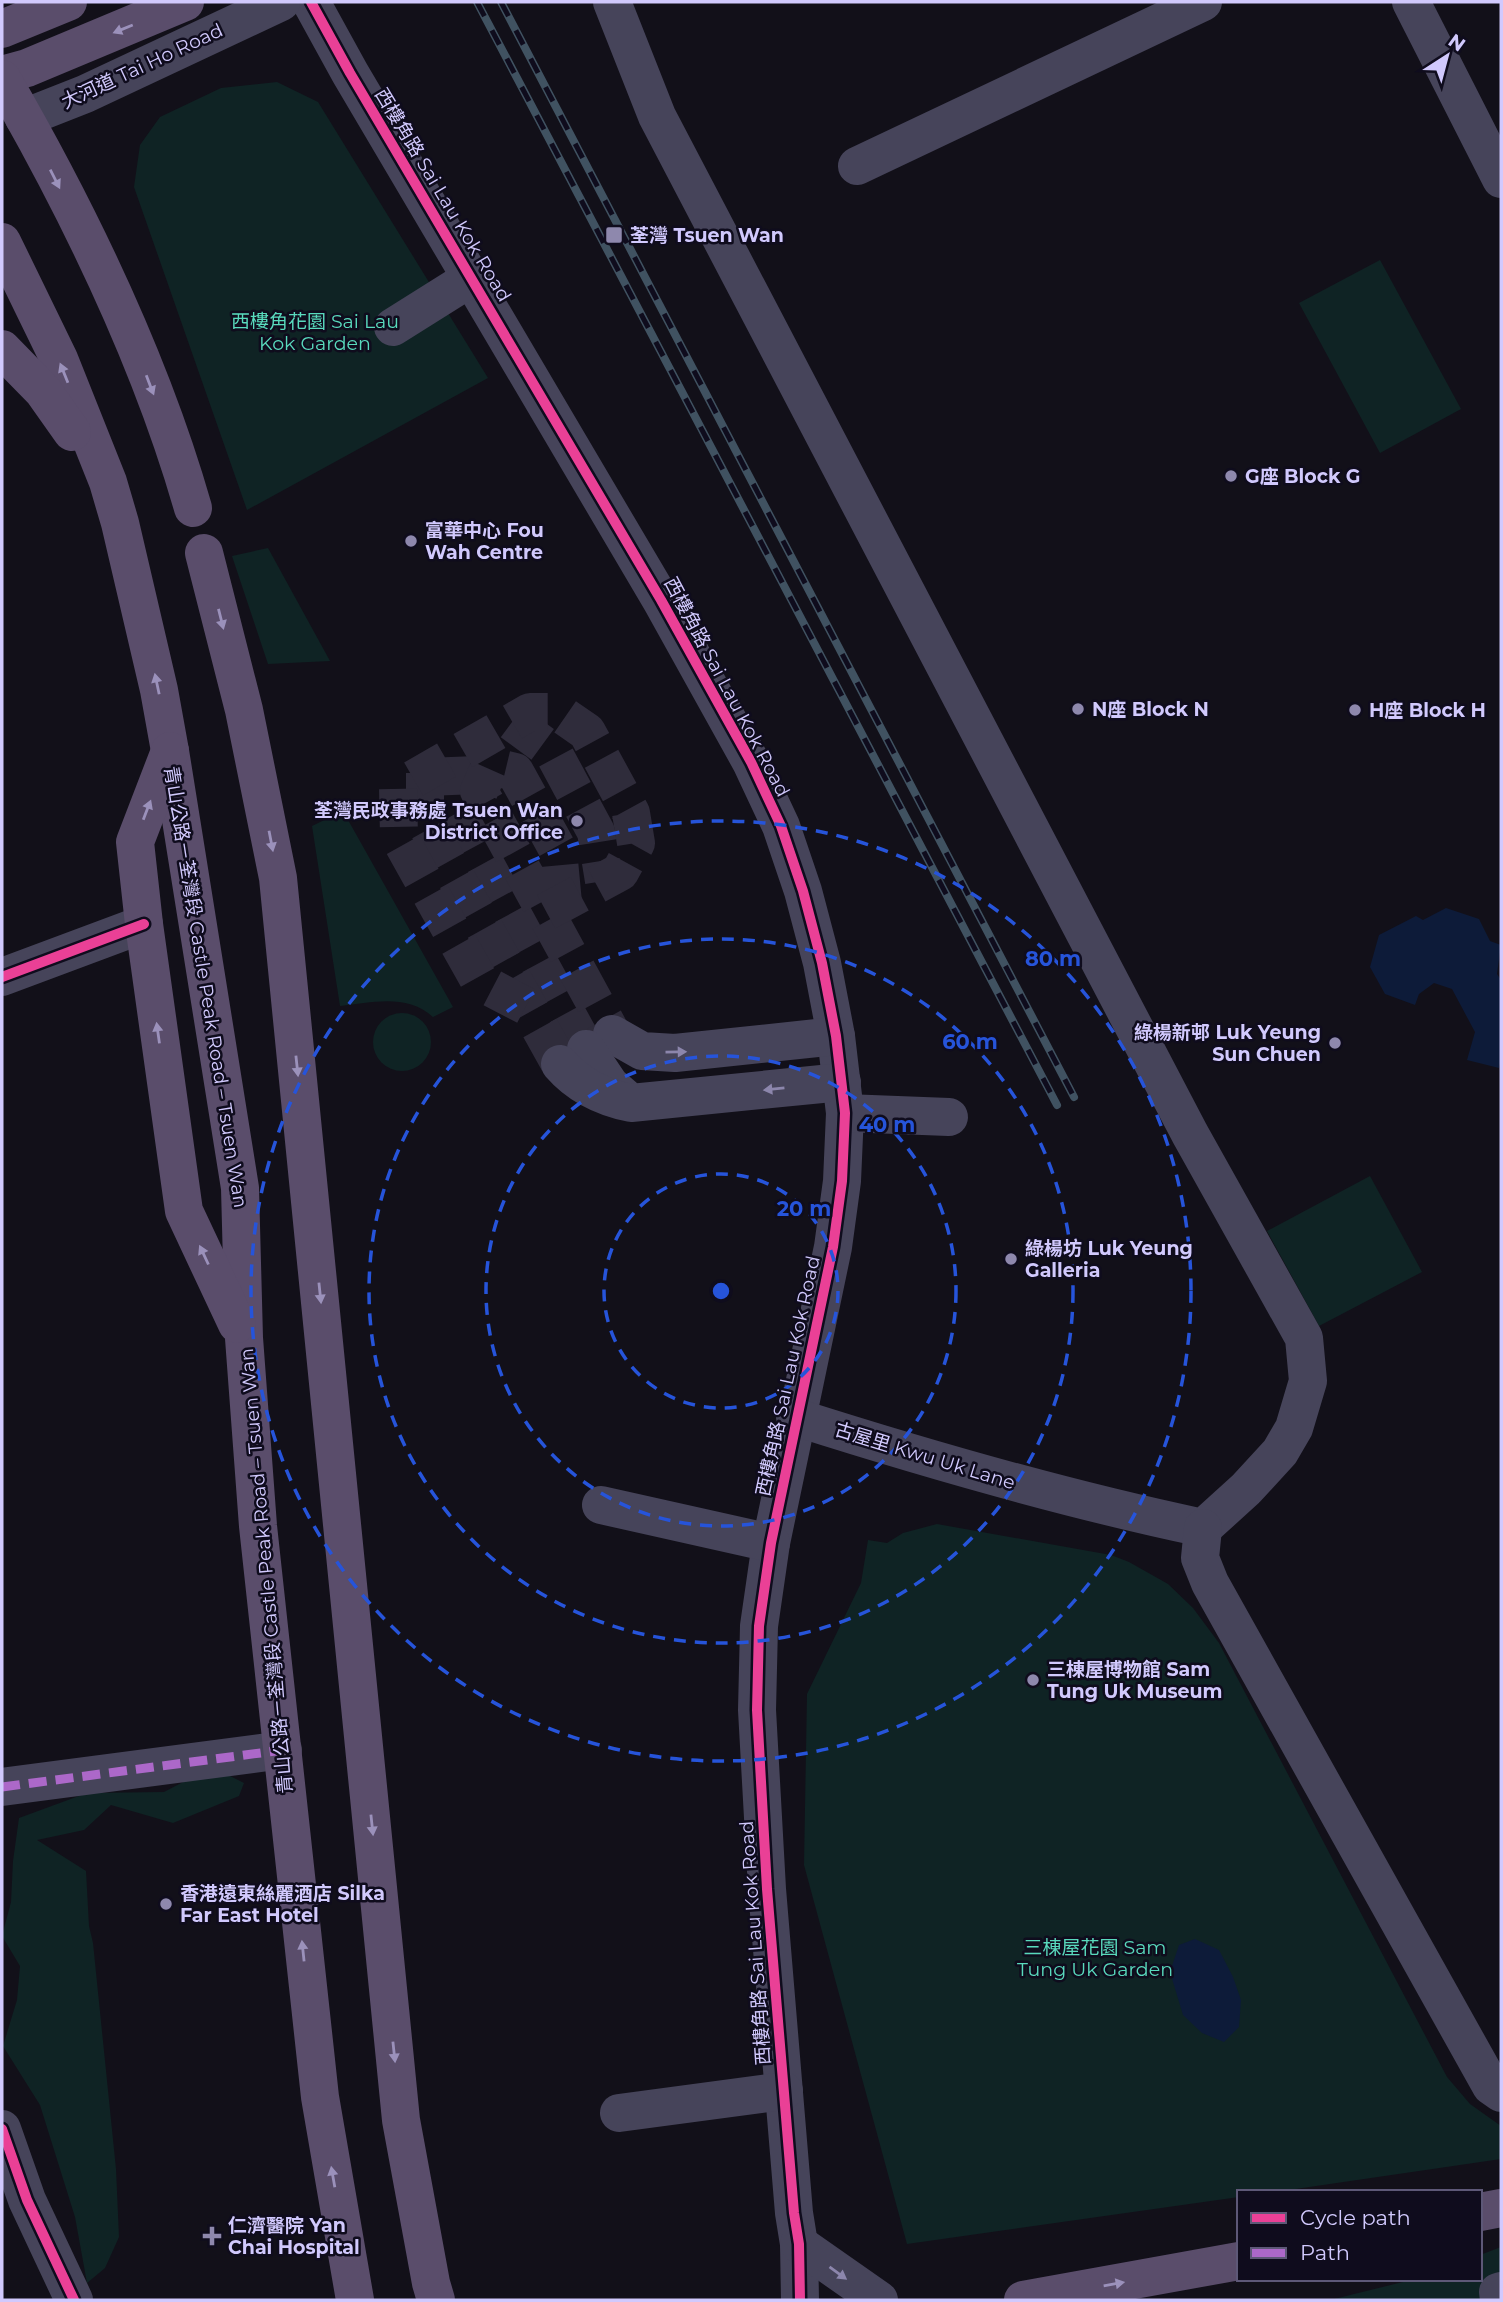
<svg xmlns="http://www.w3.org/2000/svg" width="1503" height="2302" font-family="Montserrat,'Noto Sans TC',sans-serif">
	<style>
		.green { fill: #0f2324 }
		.water { fill: #0d1b39 }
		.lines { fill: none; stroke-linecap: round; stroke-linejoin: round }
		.minor-tunnel { stroke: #2f2c3b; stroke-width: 38; stroke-dasharray: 38 19; stroke-linecap: butt }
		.minor { stroke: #46445a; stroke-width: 38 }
		.major { stroke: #5a4d6b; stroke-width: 38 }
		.rail-casing { stroke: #405261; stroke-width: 8 }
		.rail { stroke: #0f0c1d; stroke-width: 5; stroke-dasharray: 16; stroke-linecap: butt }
		.quiet { stroke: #ac68c9; stroke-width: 9; stroke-dasharray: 18 9; stroke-linecap: butt }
		.cycleway-casing { stroke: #0f0c1d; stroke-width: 15 }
		.cycleway { stroke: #ea4096; stroke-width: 10 }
		.oneway { fill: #9b91bb }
		.oneway2 { fill: #8c86ac }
		.ring { fill: none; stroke: #2654da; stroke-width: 3.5; stroke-dasharray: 12 9 }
		.poi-dot { fill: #8e88ad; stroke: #0f0c1d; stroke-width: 2.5 }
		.labels { text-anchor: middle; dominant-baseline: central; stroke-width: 5; stroke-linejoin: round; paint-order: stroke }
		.street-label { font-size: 19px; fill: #d1c9fd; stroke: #0f0c1d }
		.poi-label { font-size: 19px; font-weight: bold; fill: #d1c9fd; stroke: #0f0c1d; text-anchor: start }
		.park-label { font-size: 19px; fill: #59dabd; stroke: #0f0c1d }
		.centre { fill: #2654da; stroke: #0f0c1d; stroke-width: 3.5 }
		.ring-label { font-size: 21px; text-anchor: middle; font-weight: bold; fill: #2654da; stroke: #0f0c1d; stroke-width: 5; stroke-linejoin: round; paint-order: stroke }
	</style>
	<rect width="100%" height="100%" fill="#121019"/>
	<g class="green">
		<polygon points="277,82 318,102 488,378 247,510 134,187 140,145 160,117 221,88"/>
		<polygon points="1380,260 1461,409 1380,453 1299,303"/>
		<polygon points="268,548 330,661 268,664 232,556"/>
		<path d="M 343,811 L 453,1007 L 433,1017 C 406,993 372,1003 340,1006 L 312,826 Z"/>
		<circle cx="402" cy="1042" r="29"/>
		<polygon points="1370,1176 1422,1272 1319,1326 1267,1231"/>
		<polygon points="937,1524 1111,1555 1129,1562 1168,1584 1193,1608 1219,1643 1447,2077 1470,2104 1501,2126 1501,2159 1275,2192 1239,2192 1239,2197 907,2244 804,1865 807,1694 861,1583 868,1540 887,1543 903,1533"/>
		<polygon points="212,1767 244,1783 239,1796 173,1823 111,1805 84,1830 37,1840 86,1871 89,1926 93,1943 116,2169 119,2237 105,2268 87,2283 75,2217 40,2105 3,2046 17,2000 20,1966 2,1936 11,1902 13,1861 19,1818 87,1793 164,1792"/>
		<polygon points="1501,2247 1501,2300 1330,2300 1415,2279 1480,2279 1480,2255"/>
	</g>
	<g class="water">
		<polygon points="1446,908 1479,919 1490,941 1501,945 1497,974 1501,980 1501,1058 1499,1068 1467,1060 1475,1032 1452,989 1434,983 1419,994 1415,1005 1385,994 1370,967 1379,935 1416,916 1423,920"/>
		<polygon points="1195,1939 1219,1950 1233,1977 1241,2000 1239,2027 1224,2042 1202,2033 1183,2015 1170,1972 1179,1945"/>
	</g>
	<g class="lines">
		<g class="minor-tunnel">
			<polyline points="512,722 553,752 596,832 604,881"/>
			<polyline points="451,757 453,805 586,1049"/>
			<polyline points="425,773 425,822 560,1064"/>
			<polyline points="563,903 558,850 515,772 490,766 479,791 612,1034"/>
			<polyline points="526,1006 480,982 399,837 398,788 530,712 558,712 587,732 631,813 636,843 620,872 544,913"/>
		</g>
		<g class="minor">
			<polyline points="311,2 350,73 661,600 751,762 781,826 803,891 822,963 836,1036 845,1113 842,1181 833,1247 771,1543 759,1626 757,1710 767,1889 794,2213 799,2244 800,2300"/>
			<path d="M 612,2 L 657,116 L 1190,1134 L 1304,1338 L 1308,1381 L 1294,1428 L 1280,1452 L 1246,1489 L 1203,1528 C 1065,1499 930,1460 795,1417"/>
			<polyline points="1411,2 1501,179"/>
			<polyline points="24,118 85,94 281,2"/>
			<polyline points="857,166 1203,2"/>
			<polyline points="393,327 471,278"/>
			<polyline points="2,977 144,924"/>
			<polyline points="612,1034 642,1051 675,1053 836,1036"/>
			<polyline points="586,1049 610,1085 624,1097"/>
			<path d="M 560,1064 C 579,1086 602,1097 631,1103 L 842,1082"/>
			<polyline points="845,1113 949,1117"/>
			<polyline points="601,1505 771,1543"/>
			<polyline points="1203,1528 1200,1558 1210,1583 1491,2086 1501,2093"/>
			<polyline points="2,1787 283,1750"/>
			<polyline points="619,2113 784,2091"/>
			<polyline points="2,2129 27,2200 74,2300"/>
			<polyline points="799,2244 879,2300"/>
			<polyline points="1499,2300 1498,2292 1501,2291"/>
		</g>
		<g class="major">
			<polyline points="2,29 68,2"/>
			<polyline points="2,75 27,68 185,2"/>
			<path d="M 2,79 C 80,214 150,358 193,508"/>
			<polyline points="2,242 59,359 108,482 120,523 159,690 170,751 240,1188 244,1338 258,1526 320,2097 355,2300"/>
			<polyline points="2,349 43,391 72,432"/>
			<polyline points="204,553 244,710 278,878 401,2120 431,2283 436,2300"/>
			<polyline points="170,751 135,842 144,924 184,1211 237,1324"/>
			<polyline points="1480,2212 1501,2208"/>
			<polyline points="1023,2300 1239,2261"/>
		</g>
		<g class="rail-casing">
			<g id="rail">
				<polyline points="477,2 1057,1105"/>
				<polyline points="501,2 1074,1097"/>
			</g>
		</g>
		<use href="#rail" class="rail"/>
		<polyline class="quiet" points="2,1787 283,1750"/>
		<g class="cycleway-casing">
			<g id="cycleway">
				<polyline points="311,2 350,73 661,600 751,762 781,826 803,891 822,963 836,1036 845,1113 842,1181 833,1247 771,1543 759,1626 757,1710 767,1889 794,2213 799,2244 800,2300"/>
				<polyline points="2,977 144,924"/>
				<polyline points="2,2129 27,2200 74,2300"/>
			</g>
		</g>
		<use href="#cycleway" class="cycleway"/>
	</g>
	<defs><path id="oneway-solid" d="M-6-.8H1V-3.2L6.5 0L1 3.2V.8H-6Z" transform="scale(1.75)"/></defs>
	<g class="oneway">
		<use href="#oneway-solid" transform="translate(123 29) rotate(158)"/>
		<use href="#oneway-solid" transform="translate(55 179) rotate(63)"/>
		<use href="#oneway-solid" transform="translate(64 373) rotate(-112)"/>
		<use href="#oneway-solid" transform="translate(150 385) rotate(69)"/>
		<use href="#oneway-solid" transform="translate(221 619) rotate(76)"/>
		<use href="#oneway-solid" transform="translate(157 684) rotate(-102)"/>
		<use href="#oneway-solid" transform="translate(147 810) rotate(-69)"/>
		<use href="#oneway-solid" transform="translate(271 841) rotate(79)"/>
		<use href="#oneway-solid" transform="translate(158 1033) rotate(-98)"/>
		<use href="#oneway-solid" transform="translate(297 1066) rotate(84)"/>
		<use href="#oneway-solid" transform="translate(204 1255) rotate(-115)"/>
		<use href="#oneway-solid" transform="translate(320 1293) rotate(84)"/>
		<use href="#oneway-solid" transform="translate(372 1825) rotate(84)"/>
		<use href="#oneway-solid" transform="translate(303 1951) rotate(-96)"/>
		<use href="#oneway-solid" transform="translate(394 2052) rotate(84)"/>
		<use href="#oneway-solid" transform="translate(333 2177) rotate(-100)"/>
		<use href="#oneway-solid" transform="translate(1114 2284) rotate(-10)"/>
	</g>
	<g class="oneway2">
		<use href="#oneway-solid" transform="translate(676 1052) rotate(-1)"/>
		<use href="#oneway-solid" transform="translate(774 1089) rotate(174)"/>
		<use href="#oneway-solid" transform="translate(838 2273) rotate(36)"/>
	</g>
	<g class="ring">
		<circle cx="721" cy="1291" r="117"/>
		<circle cx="721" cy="1291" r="235"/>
		<circle cx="721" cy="1291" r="352"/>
		<circle cx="721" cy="1291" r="470"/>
	</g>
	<g class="poi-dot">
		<rect x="605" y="226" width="18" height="18" rx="3.5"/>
		<circle cx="1231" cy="476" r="7"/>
		<circle cx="411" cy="541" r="7"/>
		<circle cx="1078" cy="709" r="7"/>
		<circle cx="1355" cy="710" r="7"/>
		<circle cx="577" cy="821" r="7"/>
		<circle cx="1335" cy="1043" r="7"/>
		<circle cx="1011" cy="1259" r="7"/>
		<circle cx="1033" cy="1680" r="7"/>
		<circle cx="166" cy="1904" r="7"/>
		<path d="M208.5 2225.5h7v7h7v7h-7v7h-7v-7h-7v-7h7z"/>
	</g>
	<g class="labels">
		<g class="street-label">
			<text transform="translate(142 66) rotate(-25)">大河道 Tai Ho Road</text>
			<text transform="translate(443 195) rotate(59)">西樓角路 Sai Lau Kok Road</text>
			<text transform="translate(727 687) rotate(62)">西樓角路 Sai Lau Kok Road</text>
			<text transform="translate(206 987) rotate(81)">青山公路－荃灣段 Castle Peak Road – Tsuen Wan</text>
			<text transform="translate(788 1376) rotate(-78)">西樓角路 Sai Lau Kok Road</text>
			<text transform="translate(925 1456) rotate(17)">古屋里 Kwu Uk Lane</text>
			<text transform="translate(266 1571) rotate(-95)">青山公路－荃灣段 Castle Peak Road – Tsuen Wan</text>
			<text transform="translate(755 1943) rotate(-94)">西樓角路 Sai Lau Kok Road</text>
		</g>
		<g class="poi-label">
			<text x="630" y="235">荃灣 Tsuen Wan</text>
			<text x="1245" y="476">G座 Block G</text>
			<text x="425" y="530">富華中心 Fou<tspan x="425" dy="22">Wah Centre</tspan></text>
			<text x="1092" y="709">N座 Block N</text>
			<text x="1369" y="710">H座 Block H</text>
			<text x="563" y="810" text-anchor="end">荃灣民政事務處 Tsuen Wan<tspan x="563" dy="22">District Office</tspan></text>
			<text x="1321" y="1032" text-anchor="end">綠楊新邨 Luk Yeung<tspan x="1321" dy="22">Sun Chuen</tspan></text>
			<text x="1025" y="1248">綠楊坊 Luk Yeung<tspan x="1025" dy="22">Galleria</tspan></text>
			<text x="1047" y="1669">三棟屋博物館 Sam<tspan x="1047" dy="22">Tung Uk Museum</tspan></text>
			<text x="180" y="1893">香港遠東絲麗酒店 Silka<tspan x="180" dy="22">Far East Hotel</tspan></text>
			<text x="228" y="2225">仁濟醫院 Yan<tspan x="228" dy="22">Chai Hospital</tspan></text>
		</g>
		<g class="park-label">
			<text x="315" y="321">西樓角花園 Sai Lau<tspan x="315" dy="22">Kok Garden</tspan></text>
			<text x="1095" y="1947">三棟屋花園 Sam<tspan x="1095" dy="22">Tung Uk Garden</tspan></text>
		</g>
	</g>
	<circle cx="721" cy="1291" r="10" class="centre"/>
	<g class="ring-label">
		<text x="1053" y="966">80 m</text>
		<text x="970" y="1049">60 m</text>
		<text x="887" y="1132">40 m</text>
		<text x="804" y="1216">20 m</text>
	</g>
	<rect width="1503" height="2302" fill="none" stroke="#d1c9fd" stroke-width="7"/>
	<rect x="1237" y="2190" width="245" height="91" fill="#0f0c1d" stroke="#5d5877" stroke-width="2"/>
	<rect x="1251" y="2213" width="35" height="10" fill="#ea4096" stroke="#5d5877" stroke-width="2"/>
	<text x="1300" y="2225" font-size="21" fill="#d1c9fd">Cycle path</text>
	<rect x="1251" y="2248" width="35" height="10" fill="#ac68c9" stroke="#5d5877" stroke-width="2"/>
	<text x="1300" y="2260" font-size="21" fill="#d1c9fd">Path</text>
	<g transform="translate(1447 56) rotate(36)" stroke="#0f0c1d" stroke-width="5" paint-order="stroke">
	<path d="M0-5L12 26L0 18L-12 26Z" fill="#d1c9fd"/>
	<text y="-10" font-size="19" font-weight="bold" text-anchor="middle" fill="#d1c9fd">N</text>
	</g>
</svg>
